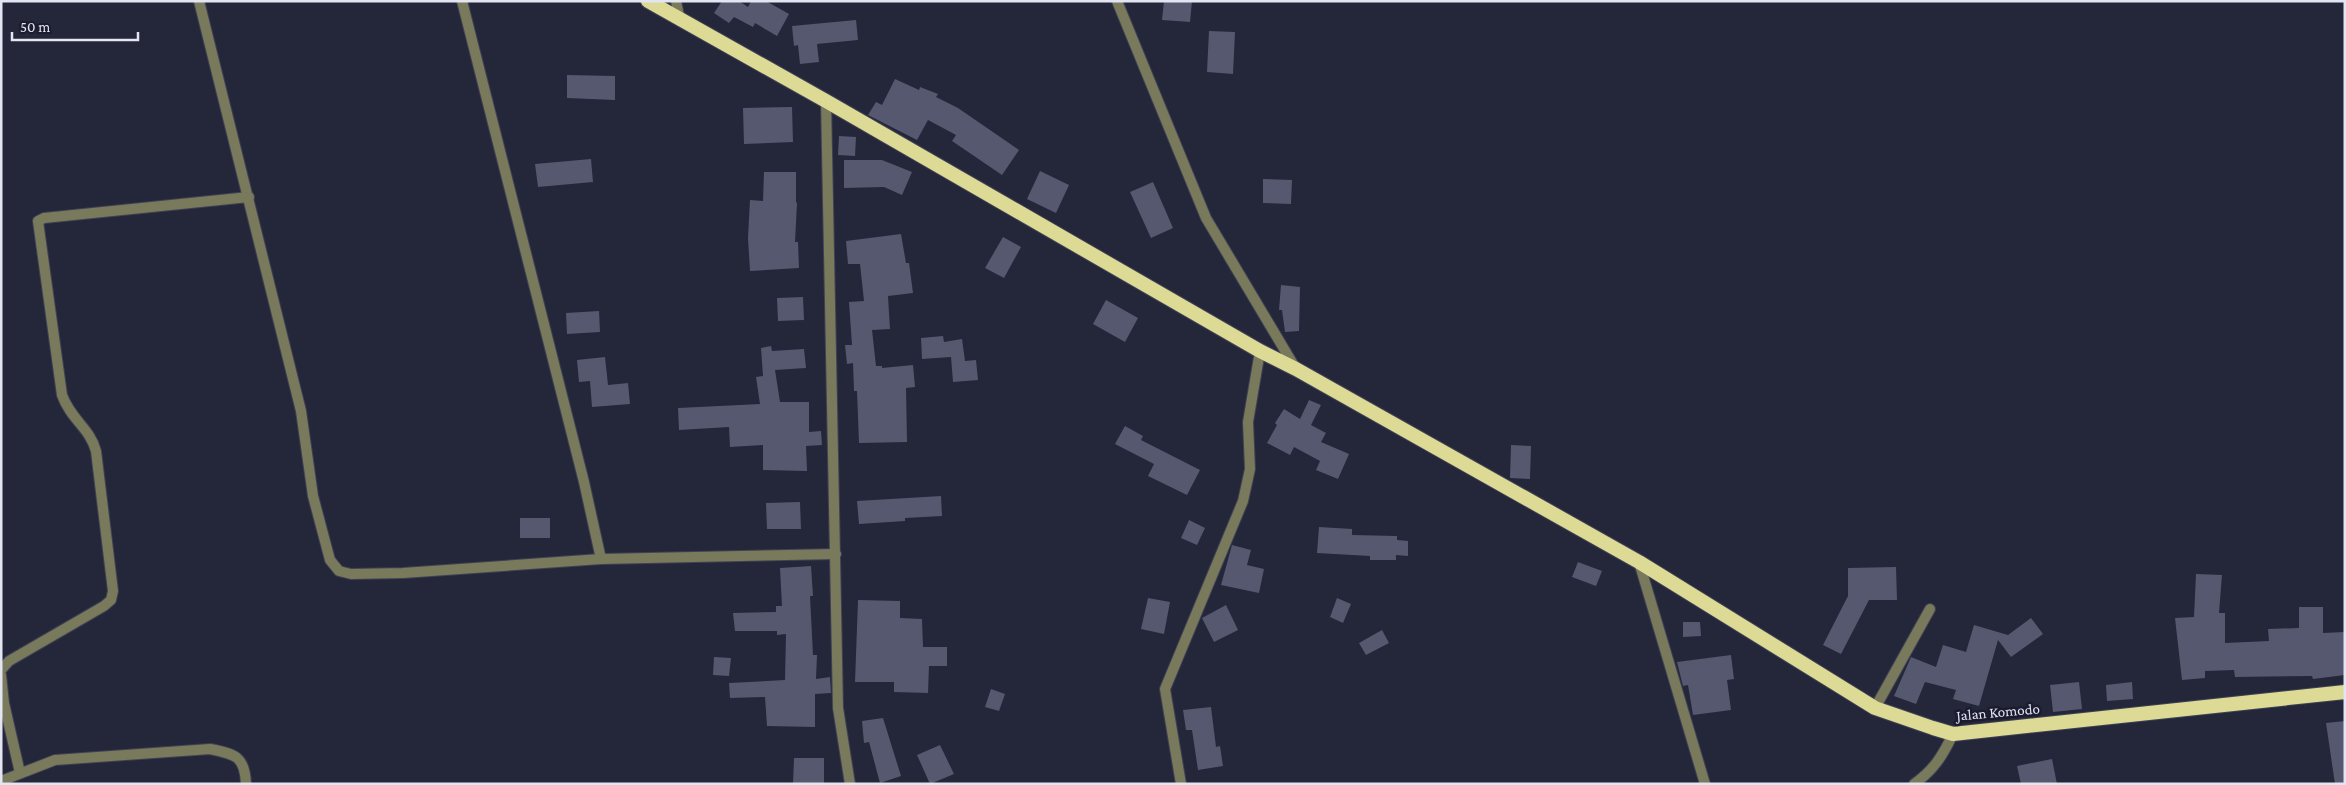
<svg xmlns="http://www.w3.org/2000/svg" width="2346" height="785" font-family="'Crimson Pro',serif">
	<style>
		.building { fill: #56586f }
		.lines { fill: none; stroke-linecap: round; stroke-linejoin: round }
		.minor-casing { stroke: #3f4154; stroke-width: 12 }
		.tertiary-casing { stroke: #3f4154; stroke-width: 12 }
		.trunk-casing { stroke: #3f4154; stroke-width: 16 }
		.minor { stroke: #79795b; stroke-width: 10 }
		.tertiary { stroke: #79795b; stroke-width: 10 }
		.trunk { stroke: #dcda94; stroke-width: 14 }
		.labels { text-anchor: middle; dominant-baseline: central; stroke-width: 5; stroke-linejoin: round; paint-order: stroke }
		.street-label { font-size: 15px; fill: #e3e5f3; stroke: #1b1c30 }
	</style>
	<rect width="100%" height="100%" fill="#24263a"/>
	<g class="building">
		<polygon points="722,1 739,1 748,7 751,1 766,1 789,14 777,36 755,23 753,27 734,17 729,23 714,13"/>
		<polygon points="1164,1 1192,1 1190,22 1162,20"/>
		<polygon points="856,20 858,40 817,44 819,62 800,64 798,45 794,46 792,26"/>
		<polygon points="1209,31 1235,32 1233,74 1207,72"/>
		<polygon points="567,75 615,76 615,100 567,98"/>
		<polygon points="895,79 919,90 920,87 938,94 936,97 958,108 1019,150 1002,175 952,141 956,135 928,120 917,140 868,115 876,102 882,105"/>
		<polygon points="792,107 793,142 744,144 743,108"/>
		<polygon points="839,136 856,137 855,156 838,155"/>
		<polygon points="591,159 593,182 538,187 535,164"/>
		<polygon points="844,160 882,160 912,172 902,195 884,187 844,188"/>
		<polygon points="1040,171 1069,185 1056,213 1027,199"/>
		<polygon points="764,172 796,172 796,202 797,203 795,242 798,242 799,268 750,271 748,238 750,200 763,201"/>
		<polygon points="1263,179 1292,180 1291,204 1263,203"/>
		<polygon points="1153,182 1173,228 1151,238 1130,192"/>
		<polygon points="901,234 906,263 909,263 913,293 888,296 890,329 872,330 876,366 882,366 882,368 913,365 915,387 906,388 907,442 859,443 857,391 854,391 853,363 847,364 845,345 852,345 849,302 864,301 860,264 848,264 846,241"/>
		<polygon points="1003,237 1021,247 1004,278 985,268"/>
		<polygon points="1281,285 1300,287 1299,331 1285,332 1282,310 1279,310"/>
		<polygon points="803,297 804,320 778,321 777,298"/>
		<polygon points="1106,300 1138,318 1125,342 1093,324"/>
		<polygon points="599,311 600,332 567,334 566,313"/>
		<polygon points="943,336 944,342 962,339 965,361 976,360 978,380 953,382 951,357 922,359 921,338"/>
		<polygon points="771,346 772,351 804,349 806,368 775,370 780,402 809,402 809,432 821,431 822,445 806,446 807,471 763,470 763,445 730,447 729,427 679,430 678,408 760,404 756,377 763,376 761,348"/>
		<polygon points="605,357 608,385 628,383 630,404 592,407 590,381 579,382 577,360"/>
		<polygon points="1309,400 1321,405 1311,425 1326,433 1321,442 1349,454 1338,479 1316,470 1320,461 1294,447 1290,455 1267,443 1277,425 1275,423 1284,409 1300,419"/>
		<polygon points="1125,426 1143,436 1141,440 1200,470 1187,495 1148,476 1154,464 1115,444"/>
		<polygon points="1511,445 1531,446 1530,479 1510,478"/>
		<polygon points="941,496 942,516 905,518 905,521 859,524 857,501"/>
		<polygon points="800,502 801,529 767,529 766,503"/>
		<rect x="520" y="518" width="30" height="20"/>
		<polygon points="1189,520 1205,528 1197,545 1181,538"/>
		<polygon points="1319,527 1352,529 1352,535 1397,536 1397,540 1408,541 1408,556 1396,555 1396,560 1370,560 1370,556 1317,553"/>
		<polygon points="1232,545 1251,550 1247,565 1264,569 1259,593 1221,585"/>
		<polygon points="1578,562 1602,571 1596,586 1572,577"/>
		<polygon points="811,566 813,596 810,596 813,655 817,655 816,679 830,677 831,693 815,694 815,727 767,726 765,697 730,698 729,683 785,680 786,634 777,635 777,631 735,631 733,613 776,612 776,606 782,606 780,568"/>
		<polygon points="1896,567 1897,600 1869,600 1841,654 1823,645 1848,596 1848,568"/>
		<polygon points="2196,574 2222,575 2219,613 2225,613 2225,643 2269,641 2268,629 2299,628 2299,607 2323,607 2323,633 2345,632 2345,675 2313,679 2312,676 2235,677 2234,670 2205,671 2205,678 2182,680 2175,618 2194,617"/>
		<polygon points="1148,598 1170,602 1164,634 1141,629"/>
		<polygon points="1337,598 1351,604 1343,623 1330,617"/>
		<polygon points="858,600 900,601 900,618 922,619 923,647 947,647 947,666 929,666 928,693 894,692 894,682 855,682"/>
		<polygon points="1226,605 1238,630 1214,642 1202,618"/>
		<polygon points="2031,618 2043,634 2011,657 1998,640 1979,706 1953,699 1956,690 1925,682 1916,704 1894,696 1911,657 1936,667 1943,645 1966,652 1974,625 2008,635"/>
		<polygon points="1683,622 1700,622 1701,636 1683,637"/>
		<polygon points="1382,630 1389,643 1366,655 1359,643"/>
		<polygon points="1731,655 1734,679 1727,680 1731,710 1693,715 1688,685 1683,686 1677,662"/>
		<polygon points="714,657 731,658 729,676 713,675"/>
		<polygon points="2079,682 2082,709 2053,712 2050,685"/>
		<polygon points="2132,682 2133,699 2107,701 2106,685"/>
		<polygon points="991,689 1005,694 999,711 985,707"/>
		<polygon points="1211,707 1216,747 1220,746 1223,766 1198,770 1192,730 1186,730 1183,710"/>
		<polygon points="883,718 901,776 880,783 869,742 864,743 862,721"/>
		<polygon points="2345,721 2345,784 2335,784 2326,723"/>
		<polygon points="940,745 954,774 930,784 917,755"/>
		<polygon points="794,758 824,758 824,784 793,784"/>
		<polygon points="2052,759 2057,784 2021,784 2017,766"/>
	</g>
	<g class="lines">
		<g class="minor-casing">
			<g id="minor">
				<polyline points="199,1 301,411 313,496 330,560 339,571 351,574 403,573 601,559"/>
				<polyline points="462,1 584,482 601,559 836,554"/>
				<polyline points="676,1 680,21"/>
				<polyline points="1117,1 1206,218 1296,369"/>
				<polyline points="1639,562 1705,784"/>
				<path d="M 1,670 L 9,661 L 104,606 L 111,600 L 113,591 L 96,451 C 90,428 71,420 62,395 L 38,221 L 44,218 L 249,197"/>
				<polyline points="1,675 4,703 20,773"/>
				<polyline points="1875,708 1930,609"/>
				<path d="M 1,781 L 55,760 L 210,749 C 235,754 245,756 246,784"/>
				<polyline points="1181,784 1165,689 1243,501 1250,469 1248,422 1260,351"/>
				<path d="M 1914,784 C 1934,770 1943,755 1953,734"/>
			</g>
		</g>
		<g class="tertiary-casing">
			<polyline id="tertiary" points="826,101 838,708 850,784"/>
		</g>
		<g class="trunk-casing">
			<polyline id="trunk" points="648,1 826,101 1260,351 1296,369 1639,562 1875,708 1933,728 1953,734 2345,692"/>
		</g>
		<use href="#minor" class="minor"/>
		<use href="#tertiary" class="tertiary"/>
		<use href="#trunk" class="trunk"/>
	</g>
	<g class="labels">
		<g class="street-label">
			<text transform="translate(1998 712) rotate(-5)">Jalan Komodo</text>
		</g>
	</g>
	<rect width="2346" height="785" fill="none" stroke="#e3e5f3" stroke-width="5"/>
	<path d="M12 32v8h126v-8" fill="none" stroke="#e3e5f3" stroke-width="2.5"/>
	<text x="20" y="32" font-size="15" fill="#e3e5f3" stroke="#1b1c30" stroke-width="4" paint-order="stroke">50 m</text>
</svg>
